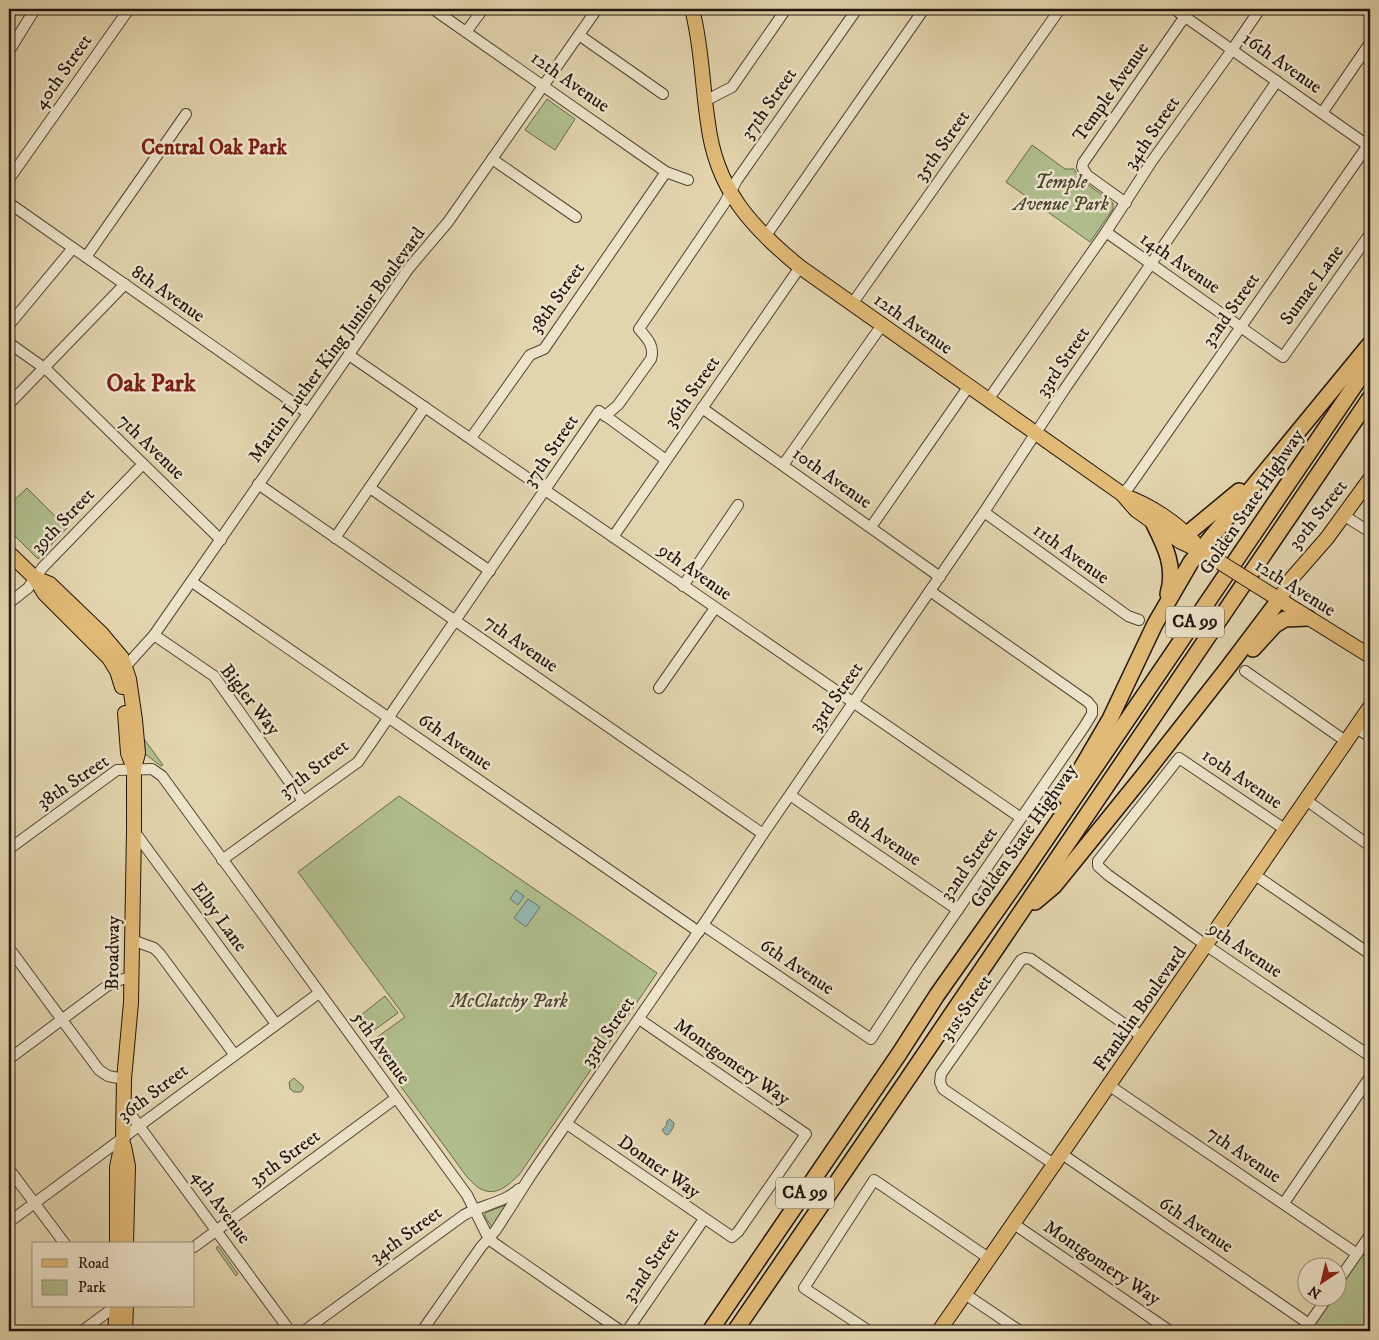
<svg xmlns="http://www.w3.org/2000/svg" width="1379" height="1340" font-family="'IM FELL DW Pica',serif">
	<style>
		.green { fill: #b0bd8c; stroke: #68684c }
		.water { fill: #95b7af; stroke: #67766e }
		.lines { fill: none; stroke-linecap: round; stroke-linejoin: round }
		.minor-casing { stroke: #514434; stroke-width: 12 }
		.major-casing { stroke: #21140c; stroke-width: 16 }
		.highway-casing { stroke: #21140c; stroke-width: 18 }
		.minor { stroke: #ece3ca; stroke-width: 10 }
		.major { stroke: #e1ba76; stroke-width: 14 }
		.highway { stroke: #e1ba76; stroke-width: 15 }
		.major-bridge-casing { stroke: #21140c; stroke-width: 16; stroke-linecap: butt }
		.major-bridge { stroke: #e1ba76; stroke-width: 14 }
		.labels { text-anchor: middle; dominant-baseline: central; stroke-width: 5; stroke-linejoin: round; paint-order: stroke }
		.shield { fill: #ece3ca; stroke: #5e5245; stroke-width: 1 }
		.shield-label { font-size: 18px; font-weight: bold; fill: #21140c }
		.street-label { font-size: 19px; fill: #21140c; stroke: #ece3ca }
		.park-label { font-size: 19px; font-style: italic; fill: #4c4732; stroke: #ece3ca }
		.quarter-label { font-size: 21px; font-weight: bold; fill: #7a1f14; stroke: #ece3ca }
		.district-label { font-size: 24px; font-weight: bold; fill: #7a1f14; stroke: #ece3ca }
	</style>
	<rect width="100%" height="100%" fill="#e2d4ad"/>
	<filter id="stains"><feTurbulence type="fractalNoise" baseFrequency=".004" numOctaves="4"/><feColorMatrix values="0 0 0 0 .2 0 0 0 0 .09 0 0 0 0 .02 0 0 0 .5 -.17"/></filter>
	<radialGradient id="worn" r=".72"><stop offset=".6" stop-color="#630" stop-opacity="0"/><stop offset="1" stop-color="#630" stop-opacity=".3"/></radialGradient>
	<g class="green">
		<polygon points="547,99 575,119 555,150 525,130"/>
		<polygon points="1032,145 1065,169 1074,169 1079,178 1113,203 1113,209 1090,242 1006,182"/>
		<polygon points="27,488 67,528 38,559 9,530 9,505"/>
		<polygon points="144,739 163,765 161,766 145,754"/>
		<path d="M 399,796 L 657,973 L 519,1175 C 508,1185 496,1198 479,1188 C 475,1186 471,1180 467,1177 L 369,1043 L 405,1017 L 298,872 Z"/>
		<polygon points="385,996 398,1013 373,1031 361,1015"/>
		<polygon points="294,1078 304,1087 301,1092 294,1092 290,1089 289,1082"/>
		<polygon points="508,1204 492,1227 485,1217 485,1213"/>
		<polygon points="1370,1241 1370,1331 1309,1331 1332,1298 1336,1298 1337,1291"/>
		<polygon points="218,1246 238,1274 236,1276 216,1248"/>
	</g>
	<g class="water">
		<polygon points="516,890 524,896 518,905 510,899"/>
		<polygon points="528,899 540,907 526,927 514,918"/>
		<polygon points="670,1119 674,1123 673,1128 669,1134 666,1135 662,1130 666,1126 667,1121"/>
	</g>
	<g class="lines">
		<g class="minor-casing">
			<g id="minor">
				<polyline points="433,9 666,172 688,180"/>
				<polyline points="1174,9 1370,147"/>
				<polyline points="466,32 483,9"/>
				<polyline points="579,35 663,94"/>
				<polyline points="9,51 35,9"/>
				<polyline points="705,101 732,87 786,9"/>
				<polyline points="1322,113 1370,43"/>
				<polyline points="492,159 576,217"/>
				<polyline points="9,179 129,9"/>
				<polyline points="9,203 308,413"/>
				<polyline points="1126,203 1087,175 1082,167 1083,163 1181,22 1187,17"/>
				<polyline points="1106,232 1283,357 1370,234"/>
				<polyline points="765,237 924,9"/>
				<polyline points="86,257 186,114"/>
				<polyline points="852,304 1060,9"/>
				<polyline points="9,325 73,248"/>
				<polyline points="9,343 47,370 221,540"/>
				<polyline points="349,355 1021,818"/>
				<polyline points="988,400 1106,232 1152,161 1232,50 1260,9"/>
				<polyline points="9,404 125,284"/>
				<polyline points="702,408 940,577"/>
				<path d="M 605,416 L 618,405 L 651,359 C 655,346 647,338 639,329 L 724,204 L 737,180 L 857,9"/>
				<polyline points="471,438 530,355 544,349 666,172"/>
				<polyline points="783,465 882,325"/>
				<polyline points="258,484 763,834"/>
				<polyline points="370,488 490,571"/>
				<polyline points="1122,494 1129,487 1368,145"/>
				<polyline points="984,512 1128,616 1139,620"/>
				<polyline points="1343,515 1370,532"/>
				<polyline points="871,527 969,386"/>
				<polyline points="613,537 800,267"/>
				<polyline points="335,538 425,407"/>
				<polyline points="192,582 699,932"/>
				<polyline points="683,586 738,505"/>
				<polyline points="9,603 28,588 43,567 143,464"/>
				<polyline points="154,635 214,676 303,801"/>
				<polyline points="120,670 126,666 154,635 409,268 448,222 597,9"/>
				<polyline points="1245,671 1347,742"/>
				<polyline points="659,688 715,608"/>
				<polyline points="1357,728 1370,737"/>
				<polyline points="790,795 958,910"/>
				<polyline points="1306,800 1370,846"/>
				<polyline points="1286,830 1179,758 1098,861 1098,866 1108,875 1207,946 1370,1056"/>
				<polyline points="134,831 276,1024"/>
				<polyline points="9,849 117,770 152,769 162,776 467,1195 488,1237 494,1243 621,1331"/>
				<polyline points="222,860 358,762 599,411 666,460"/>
				<polyline points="1255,875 1370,954"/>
				<polyline points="703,925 871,1039 919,966 1084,727 1092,714 1092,707 1088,702 930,591"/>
				<polyline points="132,940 154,948 160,954 234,1054"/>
				<polyline points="9,948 99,1070 108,1076 124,1079"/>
				<polyline points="9,1059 107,986 120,980 131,977"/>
				<polyline points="1110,1086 1357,1254"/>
				<polyline points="123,1104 290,1331"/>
				<polyline points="567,1124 732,1237 738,1232 806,1134 639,1019"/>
				<polyline points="1062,1154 1309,1324"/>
				<polyline points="1055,1165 943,1089 940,1082 941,1074 1021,960 1025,958 1031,959 1143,1037"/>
				<polyline points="9,1169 65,1244"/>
				<polyline points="1284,1203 1370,1077"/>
				<polyline points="9,1222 319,993"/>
				<polyline points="1014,1224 1170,1331"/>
				<polyline points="194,1247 396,1098"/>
				<polyline points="1336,1284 1370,1235"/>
				<polyline points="965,1294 1020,1331"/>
				<polyline points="82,1331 116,1306"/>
				<path d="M 304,1331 L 464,1215 C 481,1205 504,1203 519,1189"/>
				<polyline points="422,1331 481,1247 496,1230 531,1175 703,925 763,834 984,512 1064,390 1277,81"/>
				<polyline points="627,1331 704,1219"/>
				<polyline points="869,1331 804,1288 874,1180 990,1259"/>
				<polyline points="1304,1331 1327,1298"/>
			</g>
		</g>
		<g class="major-casing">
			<g id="major">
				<path d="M 692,9 C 702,46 702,85 708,123 C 716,189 751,227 800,267 L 1122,494 L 1136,510 L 1181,542 L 1207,554"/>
				<path d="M 1125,496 C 1150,505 1176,522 1194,542"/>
				<polyline points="9,553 35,578 44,593 109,658 117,671 122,687"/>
				<polyline points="35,578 50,584 101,633 122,658 129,679 135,720 138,753 134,769 134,831 131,1003 124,1079 123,1138 117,1167 117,1244"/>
				<polyline points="1256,585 1370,656"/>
				<polyline points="1279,600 1292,578 1327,538 1370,479"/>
				<polyline points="125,713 128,753 134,769"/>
				<polyline points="124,1146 128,1166 126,1244"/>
				<polyline points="115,1331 117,1306"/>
				<polyline points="125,1331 126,1307"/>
				<polyline points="939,1331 1370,707"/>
			</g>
		</g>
		<g class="highway-casing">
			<g id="highway">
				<path d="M 1153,522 C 1165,546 1176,567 1168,594"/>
				<polyline points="1187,534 1239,491"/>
				<polyline points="1253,649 1275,625 1285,619 1308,618"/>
				<polyline points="1065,796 1110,719 1155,624 1191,562 1370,344"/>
				<polyline points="1035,902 1054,886 1143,776 1226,670 1279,600"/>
				<polyline points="710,1331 899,1054 937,995 1019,879 1370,363"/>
				<path d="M 735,1331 C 948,1021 1159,710 1370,398"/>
			</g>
		</g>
		<use href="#minor" class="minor"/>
		<use href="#major" class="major"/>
		<use href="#highway" class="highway"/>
		<g class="major-bridge-casing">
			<polyline id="major-bridge" points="1207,554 1256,585"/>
		</g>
		<use href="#major-bridge" class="major-bridge"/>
	</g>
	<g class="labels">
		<g class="shield">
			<rect x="1166" y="606.5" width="58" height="31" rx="4"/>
			<rect x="776" y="1177.5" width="58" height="31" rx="4"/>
		</g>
		<g class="shield-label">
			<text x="1195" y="622">CA 99</text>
			<text x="805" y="1193">CA 99</text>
		</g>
		<g class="street-label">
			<text transform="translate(1282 63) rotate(35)">16th Avenue</text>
			<text transform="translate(63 72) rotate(-55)">40th Street</text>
			<text transform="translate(570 82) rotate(35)">12th Avenue</text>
			<text transform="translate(1111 92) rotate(-55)">Temple Avenue</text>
			<text transform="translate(769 104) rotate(-55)">37th Street</text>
			<text transform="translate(1152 133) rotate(-56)">34th Street</text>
			<text transform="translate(942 146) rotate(-55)">35th Street</text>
			<text transform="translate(1180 263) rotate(35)">14th Avenue</text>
			<text transform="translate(1312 285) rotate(-54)">Sumac Lane</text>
			<text transform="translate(168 294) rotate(35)">8th Avenue</text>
			<text transform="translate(557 298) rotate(-55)">38th Street</text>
			<text transform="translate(1231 310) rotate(-55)">32nd Street</text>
			<text transform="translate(913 324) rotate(35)">12th Avenue</text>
			<text transform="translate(337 345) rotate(-54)">Martin Luther King Junior Boulevard</text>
			<text transform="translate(1063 362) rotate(-56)">33rd Street</text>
			<text transform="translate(692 392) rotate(-55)">36th Street</text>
			<text transform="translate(151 447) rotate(44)">7th Avenue</text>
			<text transform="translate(551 451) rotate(-56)">37th Street</text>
			<text transform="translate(832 478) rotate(35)">10th Avenue</text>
			<text transform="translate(1252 502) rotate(-56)">Golden State Highway</text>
			<text transform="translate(1318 515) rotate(-52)">30th Street</text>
			<text transform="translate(63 521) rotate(-46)">39th Street</text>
			<text transform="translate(1071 554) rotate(36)">11th Avenue</text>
			<text transform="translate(695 572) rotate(35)">9th Avenue</text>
			<text transform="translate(1295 588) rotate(32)">12th Avenue</text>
			<text transform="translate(521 644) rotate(35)">7th Avenue</text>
			<text transform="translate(836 697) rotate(-55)">33rd Street</text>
			<text transform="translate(250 700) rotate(52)">Bigler Way</text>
			<text transform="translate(455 742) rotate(35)">6th Avenue</text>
			<text transform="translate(314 769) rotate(-38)">37th Street</text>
			<text transform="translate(1242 779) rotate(34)">10th Avenue</text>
			<text transform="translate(73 782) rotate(-34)">38th Street</text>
			<text transform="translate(1024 836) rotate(-55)">Golden State Highway</text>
			<text transform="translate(884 838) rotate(34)">8th Avenue</text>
			<text transform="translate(969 864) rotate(-55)">32nd Street</text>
			<text transform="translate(219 917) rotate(54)">Elby Lane</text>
			<text transform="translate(1245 950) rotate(34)">9th Avenue</text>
			<text transform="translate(113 953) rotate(-89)">Broadway</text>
			<text transform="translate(797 967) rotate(34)">6th Avenue</text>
			<text transform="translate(966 1008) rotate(-55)">31st Street</text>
			<text transform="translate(1140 1009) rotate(-55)">Franklin Boulevard</text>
			<text transform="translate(608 1032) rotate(-56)">33rd Street</text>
			<text transform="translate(381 1048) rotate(54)">5th Avenue</text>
			<text transform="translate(732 1062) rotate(35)">Montgomery Way</text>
			<text transform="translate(153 1093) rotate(-37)">36th Street</text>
			<text transform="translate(1244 1155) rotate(34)">7th Avenue</text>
			<text transform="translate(285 1158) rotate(-36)">35th Street</text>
			<text transform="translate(659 1167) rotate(35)">Donner Way</text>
			<text transform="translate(221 1207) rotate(54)">4th Avenue</text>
			<text transform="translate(1196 1225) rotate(34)">6th Avenue</text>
			<text transform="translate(406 1235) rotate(-36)">34th Street</text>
			<text transform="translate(1102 1263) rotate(34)">Montgomery Way</text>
			<text transform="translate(651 1265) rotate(-56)">32nd Street</text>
		</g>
		<g class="park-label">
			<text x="1061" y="182">Temple<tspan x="1061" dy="22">Avenue Park</tspan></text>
			<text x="509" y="1001">McClatchy Park</text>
		</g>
		<g class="quarter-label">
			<text x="214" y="148">Central Oak Park</text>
		</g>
		<g class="district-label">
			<text x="151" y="384">Oak Park</text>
		</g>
	</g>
	<rect width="1379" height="1340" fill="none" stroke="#e2d4ad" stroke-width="30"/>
	<rect x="10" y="10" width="1359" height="1320" fill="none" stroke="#21140c" stroke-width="2.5"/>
	<rect x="15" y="15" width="1349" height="1310" fill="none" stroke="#21140c"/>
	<rect x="32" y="1242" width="162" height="65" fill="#ece3ca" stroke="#9b907e"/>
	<rect x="42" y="1259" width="25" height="8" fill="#e1ba76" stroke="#9b907e"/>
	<text x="78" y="1268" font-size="15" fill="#21140c">Road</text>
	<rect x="42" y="1280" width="25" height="15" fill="#b0bd8c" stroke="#9b907e"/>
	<text x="78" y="1292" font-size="15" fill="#21140c">Park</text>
	<g transform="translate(1322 1282) rotate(215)"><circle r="24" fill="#ece3ca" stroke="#9b907e"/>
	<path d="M0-4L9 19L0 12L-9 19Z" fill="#8f2418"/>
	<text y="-8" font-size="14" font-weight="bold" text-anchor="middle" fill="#21140c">N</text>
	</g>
	<rect width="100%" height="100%" filter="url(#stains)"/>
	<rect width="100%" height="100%" fill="url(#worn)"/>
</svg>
